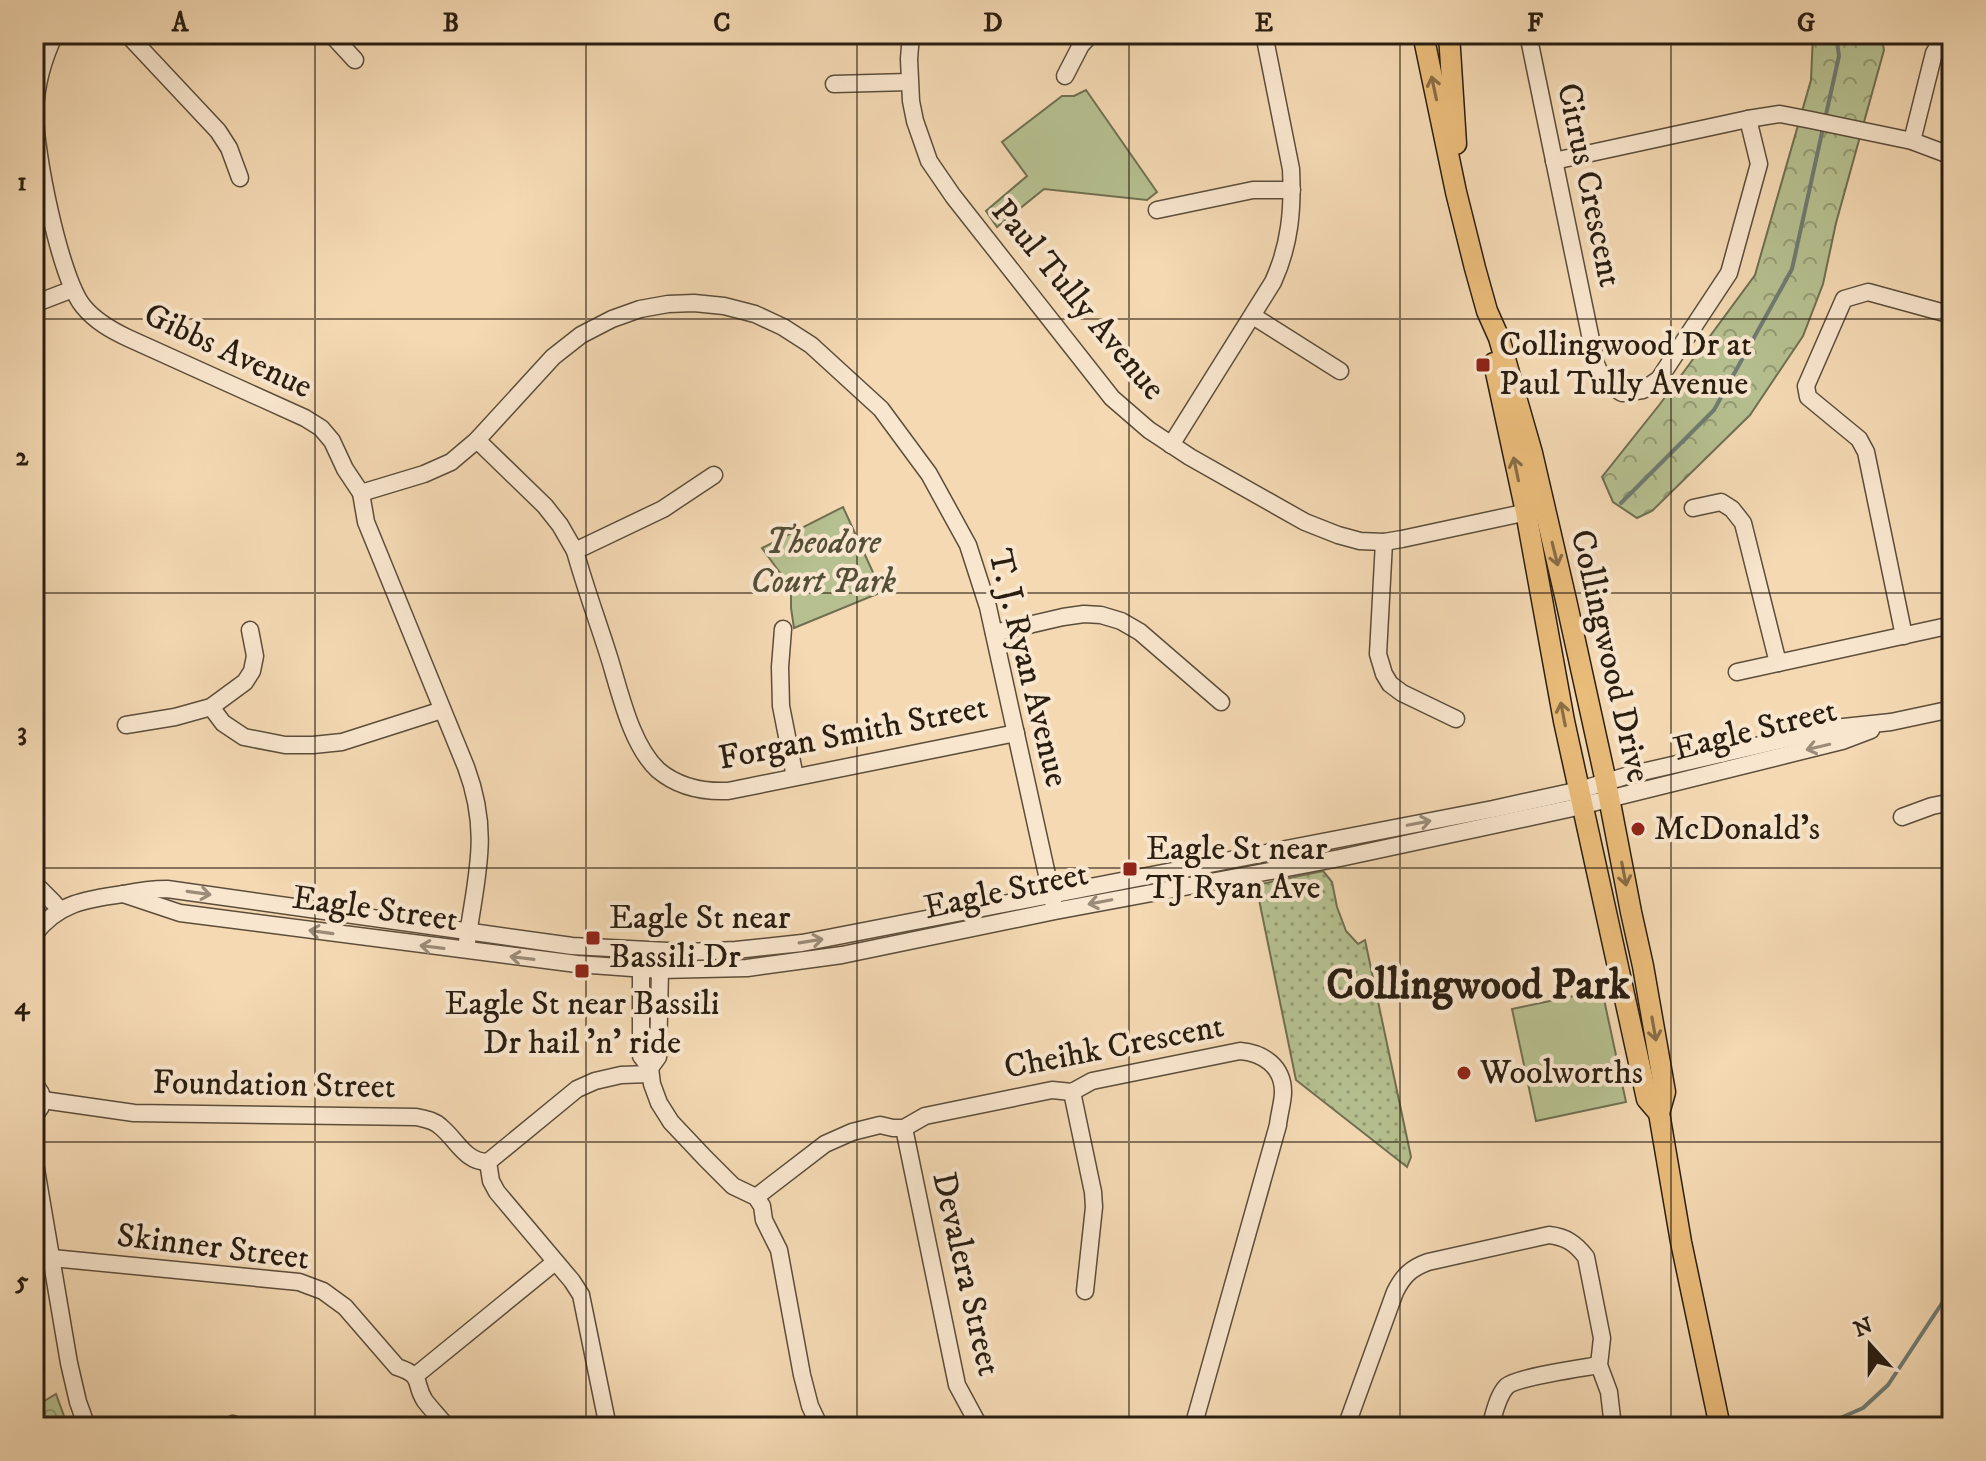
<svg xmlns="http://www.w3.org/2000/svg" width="1986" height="1461" font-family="'IM FELL DW Pica',serif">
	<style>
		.grass { fill: url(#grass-dots); stroke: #706f50; stroke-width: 2 }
		.forest { fill: url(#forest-crowns); stroke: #706f50; stroke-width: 2 }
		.green { fill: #b6c090; stroke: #706f50; stroke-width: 2 }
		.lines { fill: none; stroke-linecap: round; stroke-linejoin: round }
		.stream { stroke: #707b73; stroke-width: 4 }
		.minor-casing { stroke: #5c4d3a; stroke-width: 19 }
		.major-casing { stroke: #2a1e11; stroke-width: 23 }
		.minor { stroke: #f8e6ce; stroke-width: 16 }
		.major { stroke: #eabc7a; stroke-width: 20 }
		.oneway { stroke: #8a6d46 }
		.oneway2 { stroke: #9b8c79 }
		.grid { fill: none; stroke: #2a1e11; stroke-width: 2; stroke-opacity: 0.55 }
		.poi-dot { fill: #8f2418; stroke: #f8e6ce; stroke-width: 3 }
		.labels { text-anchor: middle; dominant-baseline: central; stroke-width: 8; stroke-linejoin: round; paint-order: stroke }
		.street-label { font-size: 34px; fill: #2a1e11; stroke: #f8e6ce }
		.poi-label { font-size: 34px; fill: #2a1e11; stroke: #f8e6ce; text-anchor: start }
		.park-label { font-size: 34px; font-style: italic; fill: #544f37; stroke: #f8e6ce }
		.district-label { font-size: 42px; font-weight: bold; fill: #2a1e11; stroke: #f8e6ce }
		.neatline { fill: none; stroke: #2a1e11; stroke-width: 3 }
		.grid-label { font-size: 26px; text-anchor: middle; font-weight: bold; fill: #2a1e11 }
	</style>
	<defs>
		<pattern id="grass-dots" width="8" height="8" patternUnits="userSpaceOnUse" patternTransform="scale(2)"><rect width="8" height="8" fill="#b6c090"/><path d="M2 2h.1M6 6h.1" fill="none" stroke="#949b74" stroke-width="1.8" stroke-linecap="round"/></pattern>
		<pattern id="forest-crowns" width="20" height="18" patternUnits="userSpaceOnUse" patternTransform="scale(2)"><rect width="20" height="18" fill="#b6c090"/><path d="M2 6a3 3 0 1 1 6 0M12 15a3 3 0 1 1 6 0" fill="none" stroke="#949b74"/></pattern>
	</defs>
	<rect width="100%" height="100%" fill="#f4d9b3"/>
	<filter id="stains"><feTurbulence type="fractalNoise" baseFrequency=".0025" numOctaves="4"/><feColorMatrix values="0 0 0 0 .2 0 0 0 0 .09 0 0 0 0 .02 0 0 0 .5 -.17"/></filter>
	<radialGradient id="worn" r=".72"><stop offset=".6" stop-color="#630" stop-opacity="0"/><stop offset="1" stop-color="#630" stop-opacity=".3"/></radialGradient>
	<polygon class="grass" points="1323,871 1332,882 1337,907 1346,931 1358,944 1365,940 1411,1157 1407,1167 1296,1080 1256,885"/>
	<g class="forest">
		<polygon points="1813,34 1881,34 1884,50 1836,223 1823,284 1803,336 1750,415 1652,511 1637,518 1613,502 1602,477 1660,404 1755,275 1811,80"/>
		<polygon points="56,1394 68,1427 34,1427 34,1399 39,1404"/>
	</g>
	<g class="green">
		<polygon points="1086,90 1157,192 1147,200 1044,189 997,227 986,211 1027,176 1002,142 1062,96 1074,96"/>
		<polygon points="843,507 882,592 794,628 791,608 791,588 762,548"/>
		<polygon points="1602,990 1626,1102 1536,1121 1512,1009"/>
	</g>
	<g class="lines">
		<g class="stream">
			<polyline points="1825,119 1839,56 1836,34"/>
			<polyline points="1621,503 1714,410 1792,269 1823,128"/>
			<polyline points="1820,1427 1863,1408 1888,1385 1952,1288"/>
		</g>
		<g class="minor-casing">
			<g id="minor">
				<path d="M 55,34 C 44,57 36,85 35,111 C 34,149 60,278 83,306 C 95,321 111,330 128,338 L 305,418 L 321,428 L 332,441 L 345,469 L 361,493 L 366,522 L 466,767 C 491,834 476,875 467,942"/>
				<polyline points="127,34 218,131 229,148 240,178"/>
				<polyline points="331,34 355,60"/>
				<polyline points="911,34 909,59 911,101 915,121 929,161 953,196 1112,398 1149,430 1190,457 1305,522 1338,535 1360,541 1384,542 1402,539 1537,510"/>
				<polyline points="1528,34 1596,364 1604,382 1622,393 1643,390 1659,379 1729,273 1759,164 1748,119"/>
				<polyline points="1065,76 1081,45 1091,34"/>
				<polyline points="834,84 909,82"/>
				<polyline points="1912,141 1934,53 1946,34"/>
				<polyline points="1554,161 1748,119 1780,114 1811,120 1912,141 1952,156"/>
				<polyline points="1157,210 1253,190 1292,190"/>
				<polyline points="34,304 73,289"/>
				<polyline points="1253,316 1340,371"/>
				<path d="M 477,440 L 545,506 L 560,525 L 575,551 C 585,587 598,622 609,657 C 620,692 631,745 658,770 C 678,787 703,792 728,791 L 1016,733"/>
				<path d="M 1171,445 L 1273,282 C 1290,245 1293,209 1291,169 L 1264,34"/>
				<polyline points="361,493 424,474 451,462 477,440 553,357 581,335 612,319 640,309 668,304 694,303 724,306 755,314 783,327 811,345 881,409 929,474 968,545 988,607 1053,902"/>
				<polyline points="1693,508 1721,502 1732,509 1743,523 1778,663"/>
				<polyline points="1384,542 1378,654 1384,674 1390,684 1402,693 1456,719"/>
				<polyline points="575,551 663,509 714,475"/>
				<polyline points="783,629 780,667 781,706 795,777"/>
				<polyline points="994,633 1063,617 1084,614 1101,615 1121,621 1140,632 1221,702"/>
				<polyline points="1904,636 1866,452 1859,439 1808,397 1806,386 1844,299 1868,292 1952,315"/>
				<polyline points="1737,672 1952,625"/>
				<polyline points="211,707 223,723 244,737 285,745 313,745 342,742 442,710"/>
				<polyline points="126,725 175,717 211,707 245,682 252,671 255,656 250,630"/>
				<polyline points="1902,817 1932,806 1952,802"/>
				<polyline points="34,883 53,902 60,910"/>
				<polyline points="123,894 180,913 577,964 660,970 747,968 842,955 1055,911 1340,858 1568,809 1842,741 1871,730"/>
				<path d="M 34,935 C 57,903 87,899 123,894 C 138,891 152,889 167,889 L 572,946 L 687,952 L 736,950 L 802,943 L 1493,809 L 1580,790 L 1629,775 L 1834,728 L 1891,722 L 1952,709"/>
				<polyline points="646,960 641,969 641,1056 650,1068 652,1084 659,1103 671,1122 705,1158 733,1186 756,1197 762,1206 764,1220 779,1250 802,1375 810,1406 820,1427"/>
				<polyline points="650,1068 658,1057 660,970 656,961"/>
				<path d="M 34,1085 C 45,1094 45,1106 34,1115"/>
				<polyline points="1072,1092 1093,1192 1094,1207 1085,1291"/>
				<path d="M 43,1100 L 134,1113 L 416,1117 C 425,1119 434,1120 441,1127 C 457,1140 465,1162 488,1162"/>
				<polyline points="904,1128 957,1385 977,1422 983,1427"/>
				<polyline points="34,1157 69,1363 78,1402 87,1427"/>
				<path d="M 756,1197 L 825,1144 L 852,1132 L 880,1125 L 893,1128 L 904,1128 L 925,1116 L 1052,1090 L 1072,1092 L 1092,1081 L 1240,1051 C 1263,1053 1283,1066 1283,1092 C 1283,1102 1279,1114 1278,1125 L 1193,1427"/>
				<path d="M 34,1261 L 52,1258 L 299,1282 L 323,1291 L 345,1307 L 397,1367 C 425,1376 413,1383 425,1401 C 432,1410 440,1418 447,1427"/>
				<polyline points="415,1376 555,1262"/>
				<polyline points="233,1424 237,1427"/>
				<polyline points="608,1427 581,1295 572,1281 497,1192 491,1181 488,1162 577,1089 595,1081 621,1075 650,1074"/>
				<path d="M 1346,1427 L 1395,1292 C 1403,1276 1411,1268 1428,1262 L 1549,1235 C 1566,1237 1575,1243 1586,1257 L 1602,1338 L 1599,1365 L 1609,1392 L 1613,1427"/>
				<path d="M 1490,1427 C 1494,1415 1497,1396 1507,1386 C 1518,1377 1582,1368 1599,1365"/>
			</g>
		</g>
		<g class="major-casing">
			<g id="major">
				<polyline points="1423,34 1456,192 1475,268 1487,311 1499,338 1532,453 1566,600 1606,782 1631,912 1643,966 1665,1092 1659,1113 1681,1242 1720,1427"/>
				<polyline points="1449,34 1456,144"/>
				<polyline points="1494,363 1526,512 1564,721 1647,1099 1659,1113"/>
			</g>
		</g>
		<use href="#minor" class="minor"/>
		<use href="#major" class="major"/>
	</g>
	<defs><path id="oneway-shaft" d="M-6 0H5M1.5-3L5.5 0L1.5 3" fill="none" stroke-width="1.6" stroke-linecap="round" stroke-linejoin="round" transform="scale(2)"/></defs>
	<g class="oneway">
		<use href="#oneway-shaft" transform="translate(1434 88) rotate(-102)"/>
		<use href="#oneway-shaft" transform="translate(1516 469) rotate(-102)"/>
		<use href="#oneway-shaft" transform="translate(1555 554) rotate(76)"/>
		<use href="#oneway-shaft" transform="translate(1563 714) rotate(-101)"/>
		<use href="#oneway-shaft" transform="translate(1624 874) rotate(79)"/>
		<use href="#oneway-shaft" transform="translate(1654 1029) rotate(80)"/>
	</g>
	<g class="oneway2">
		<use href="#oneway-shaft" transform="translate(1818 747) rotate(167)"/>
		<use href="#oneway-shaft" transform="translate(1419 823) rotate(-11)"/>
		<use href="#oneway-shaft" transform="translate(199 893) rotate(8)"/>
		<use href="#oneway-shaft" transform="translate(1100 902) rotate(169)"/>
		<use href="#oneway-shaft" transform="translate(321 932) rotate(-172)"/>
		<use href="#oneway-shaft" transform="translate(811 941) rotate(-9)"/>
		<use href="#oneway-shaft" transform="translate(432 947) rotate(-173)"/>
		<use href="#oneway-shaft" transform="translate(522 958) rotate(-173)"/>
	</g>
	<path class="grid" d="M 315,34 L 315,1427M 586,34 L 586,1427M 857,34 L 857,1427M 1129,34 L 1129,1427M 1400,34 L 1400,1427M 1671,34 L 1671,1427M 34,319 L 1952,319M 34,593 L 1952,593M 34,868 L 1952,868M 34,1142 L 1952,1142"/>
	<g class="poi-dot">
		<rect x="1475" y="357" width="16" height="16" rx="4"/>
		<circle cx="1638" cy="829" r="8"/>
		<rect x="1122" y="861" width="16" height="16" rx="4"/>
		<rect x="585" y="930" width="16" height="16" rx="4"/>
		<rect x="574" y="963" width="16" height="16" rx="4"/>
		<circle cx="1464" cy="1073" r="8"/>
	</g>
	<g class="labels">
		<g class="street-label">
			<text transform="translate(1589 185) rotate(78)">Citrus Crescent</text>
			<text transform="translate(1078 300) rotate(50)">Paul Tully Avenue</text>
			<text transform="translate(228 351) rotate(25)">Gibbs Avenue</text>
			<text transform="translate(1610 656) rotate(77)">Collingwood Drive</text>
			<text transform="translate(1028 668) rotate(76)">T. J. Ryan Avenue</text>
			<text transform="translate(1755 730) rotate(-14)">Eagle Street</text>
			<text transform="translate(853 733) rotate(-11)">Forgan Smith Street</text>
			<text transform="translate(1006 891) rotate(-12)">Eagle Street</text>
			<text transform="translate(375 909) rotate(8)">Eagle Street</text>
			<text transform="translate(1114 1047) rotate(-11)">Cheihk Crescent</text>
			<text transform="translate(274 1085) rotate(1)">Foundation Street</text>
			<text transform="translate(213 1247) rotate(7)">Skinner Street</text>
			<text transform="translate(966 1274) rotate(77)">Devalera Street</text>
		</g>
		<g class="poi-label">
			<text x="1499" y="345">Collingwood Dr at<tspan x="1499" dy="39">Paul Tully Avenue</tspan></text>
			<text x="1654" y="829">McDonald's</text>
			<text x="1146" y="849">Eagle St near<tspan x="1146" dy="39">TJ Ryan Ave</tspan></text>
			<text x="609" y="918">Eagle St near<tspan x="609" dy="39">Bassili Dr</tspan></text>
			<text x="582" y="1004" text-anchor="middle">Eagle St near Bassili<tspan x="582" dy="39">Dr hail 'n' ride</tspan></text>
			<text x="1480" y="1073">Woolworths</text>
		</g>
		<g class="park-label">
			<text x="823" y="543">Theodore<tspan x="823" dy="39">Court Park</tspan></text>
		</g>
		<g class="district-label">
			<text x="1478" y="986">Collingwood Park</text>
		</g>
	</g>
	<rect width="1986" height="1461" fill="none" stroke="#f4d9b3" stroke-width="88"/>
	<g transform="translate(1870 1345) rotate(339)" stroke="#f8e6ce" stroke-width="6" paint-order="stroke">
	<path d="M0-6L14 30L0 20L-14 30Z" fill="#2a1e11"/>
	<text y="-12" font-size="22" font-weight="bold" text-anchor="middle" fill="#2a1e11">N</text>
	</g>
	<rect x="44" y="44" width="1898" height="1373" class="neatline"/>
	<g class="grid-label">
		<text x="180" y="31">A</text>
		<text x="451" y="31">B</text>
		<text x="722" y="31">C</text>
		<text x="993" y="31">D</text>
		<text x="1264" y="31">E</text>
		<text x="1535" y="31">F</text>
		<text x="1806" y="31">G</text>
		<text x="22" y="190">1</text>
		<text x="22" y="465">2</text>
		<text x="22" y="740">3</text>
		<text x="22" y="1014">4</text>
		<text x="22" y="1289">5</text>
	</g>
	<rect width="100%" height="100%" filter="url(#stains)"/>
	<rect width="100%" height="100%" fill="url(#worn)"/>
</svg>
